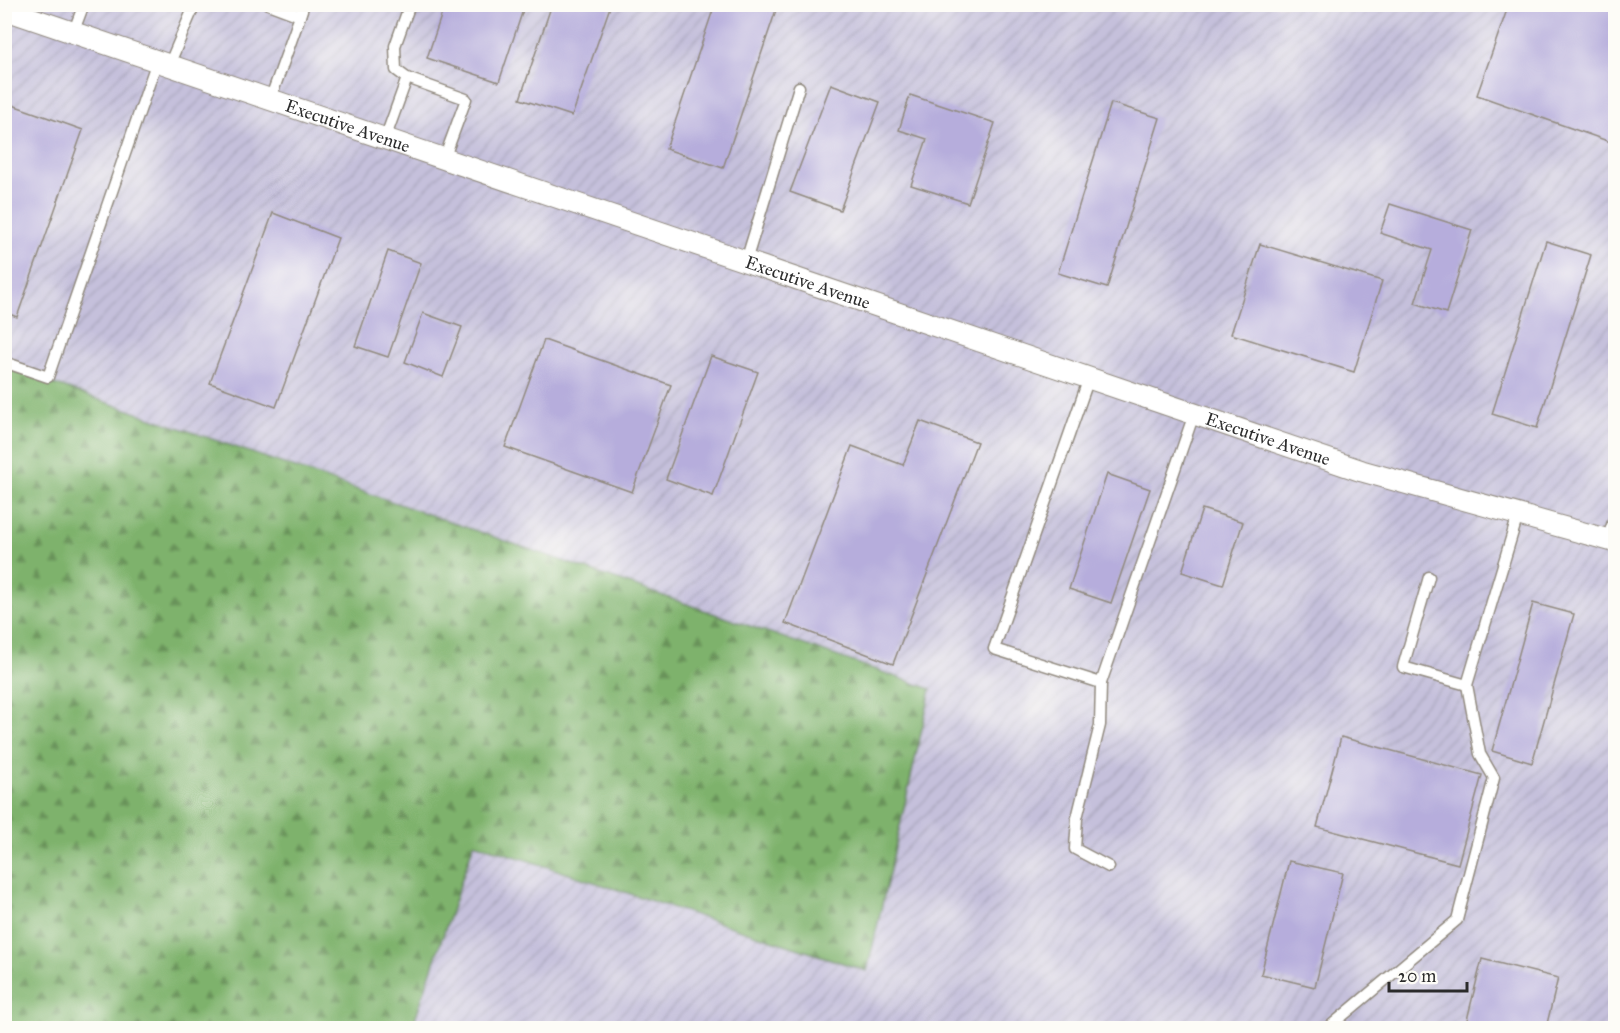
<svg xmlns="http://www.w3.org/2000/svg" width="1620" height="1033" font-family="'IM FELL Great Primer',serif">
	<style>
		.industrial { fill: url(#industrial-furrows) }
		.forest { fill: url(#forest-firs); stroke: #546e4c; stroke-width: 1.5 }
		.building { fill: #b6addc }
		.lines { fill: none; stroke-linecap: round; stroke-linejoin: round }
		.lane-casing { stroke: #918a7f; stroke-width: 13 }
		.street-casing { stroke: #918a7f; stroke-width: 23 }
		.lane { stroke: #fff; stroke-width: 10 }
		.street { stroke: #fff; stroke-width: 21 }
		.labels { text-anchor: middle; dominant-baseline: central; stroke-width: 4.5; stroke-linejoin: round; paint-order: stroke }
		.street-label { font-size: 18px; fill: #2b2b2b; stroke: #fdfcf7 }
	</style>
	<defs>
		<pattern id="industrial-furrows" width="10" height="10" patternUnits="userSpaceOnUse" patternTransform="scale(1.5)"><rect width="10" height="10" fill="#c5c0db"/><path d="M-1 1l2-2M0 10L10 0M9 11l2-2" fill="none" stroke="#a9a5bc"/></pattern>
		<pattern id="forest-firs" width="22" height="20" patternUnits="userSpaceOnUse" patternTransform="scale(1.5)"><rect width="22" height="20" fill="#7eb26c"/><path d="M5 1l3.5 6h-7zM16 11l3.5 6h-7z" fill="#679159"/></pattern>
	</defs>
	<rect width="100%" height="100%" fill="#fdfcf7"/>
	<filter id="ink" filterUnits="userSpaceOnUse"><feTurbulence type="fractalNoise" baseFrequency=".0167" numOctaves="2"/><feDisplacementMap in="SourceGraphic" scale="12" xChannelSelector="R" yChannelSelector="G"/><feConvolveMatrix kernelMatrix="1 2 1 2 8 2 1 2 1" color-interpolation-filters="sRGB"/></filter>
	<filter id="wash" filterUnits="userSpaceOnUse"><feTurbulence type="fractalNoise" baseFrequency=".008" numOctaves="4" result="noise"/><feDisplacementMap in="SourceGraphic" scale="24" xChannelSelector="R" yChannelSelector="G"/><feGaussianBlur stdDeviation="1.35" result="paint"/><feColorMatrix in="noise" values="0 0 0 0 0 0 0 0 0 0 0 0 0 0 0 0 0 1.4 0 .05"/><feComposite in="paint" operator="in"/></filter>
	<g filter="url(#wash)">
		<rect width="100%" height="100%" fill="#f7e8d3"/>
		<polygon class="industrial" points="5,5 1615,5 1615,1028 412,1028 473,843 867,971 5,367"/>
		<polygon class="forest" points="5,367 931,689 867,971 474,843 412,1028 5,1028"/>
		<g id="blocks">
			<g class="building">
				<polygon points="445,4 525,4 499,82 427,58"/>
				<polygon points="552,4 611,4 572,116 520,99"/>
				<polygon points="715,4 778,4 723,168 666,149"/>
				<polygon points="1509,4 1616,4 1616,144 1477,95"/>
				<polygon points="831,84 880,102 840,210 790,192"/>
				<polygon points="910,95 995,123 968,203 911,185 927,139 899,130"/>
				<polygon points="4,102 83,130 17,317 4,312"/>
				<polygon points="1111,103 1160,118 1107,288 1058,273"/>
				<polygon points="1390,204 1472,230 1446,313 1415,303 1432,250 1380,233"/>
				<polygon points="273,213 338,238 276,407 210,383"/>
				<polygon points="1546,241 1591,255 1537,428 1492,414"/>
				<polygon points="1260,244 1382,281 1354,372 1231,334"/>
				<polygon points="388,251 421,263 388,357 355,346"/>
				<polygon points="423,313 462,327 443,377 405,362"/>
				<polygon points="544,340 671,385 632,492 505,447"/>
				<polygon points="711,356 758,372 713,496 666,479"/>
				<polygon points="920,421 977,442 893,664 785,623 852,446 903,465"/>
				<polygon points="1107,474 1150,489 1111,603 1069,589"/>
				<polygon points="1202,509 1243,522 1223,585 1182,572"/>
				<polygon points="1533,603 1574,614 1532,763 1492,751"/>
				<polygon points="1341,737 1482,775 1458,864 1317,827"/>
				<polygon points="1289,861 1343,873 1315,987 1261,974"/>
				<polygon points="1482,959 1558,978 1546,1028 1465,1028"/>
			</g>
		</g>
	</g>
	<g filter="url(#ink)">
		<use href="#blocks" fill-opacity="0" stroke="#918a7f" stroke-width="1.5"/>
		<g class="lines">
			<g class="lane-casing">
				<g id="lane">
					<polyline points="268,4 300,16 270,100"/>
					<polyline points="300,16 304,4"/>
					<polyline points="73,33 84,4"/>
					<polyline points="169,65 195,4"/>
					<polyline points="407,78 396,70 395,46 410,4"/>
					<polyline points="385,139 407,78 466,99 444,159"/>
					<polyline points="746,261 799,87"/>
					<polyline points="4,362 48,377 157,61"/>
					<polyline points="1089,378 994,649 1101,683 1194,414"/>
					<polyline points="1607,540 1616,513"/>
					<polyline points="1429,577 1403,667 1467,685 1518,515"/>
					<polyline points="1101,683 1100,725 1077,818 1075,849 1109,867"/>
					<polyline points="1328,1028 1457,920 1494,778 1480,754 1467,685"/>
				</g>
			</g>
			<g class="street-casing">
				<g id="street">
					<path id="s1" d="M 4,9 L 1362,471 L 1616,542"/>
				</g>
			</g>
			<use href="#lane" class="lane"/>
			<use href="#street" class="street"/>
		</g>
	</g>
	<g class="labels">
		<g class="street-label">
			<text stroke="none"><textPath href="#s1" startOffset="363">Executive Avenue</textPath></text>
			<text stroke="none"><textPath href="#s1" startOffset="849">Executive Avenue</textPath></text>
			<text stroke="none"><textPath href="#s1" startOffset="1335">Executive Avenue</textPath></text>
		</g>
	</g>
	<rect width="1620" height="1033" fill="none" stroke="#fdfcf7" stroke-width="24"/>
	<path d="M1389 982v9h78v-9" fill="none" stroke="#2b2b2b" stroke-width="3"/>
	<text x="1398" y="982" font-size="18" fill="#2b2b2b" stroke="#fdfcf7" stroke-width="4.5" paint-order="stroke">20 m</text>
</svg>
